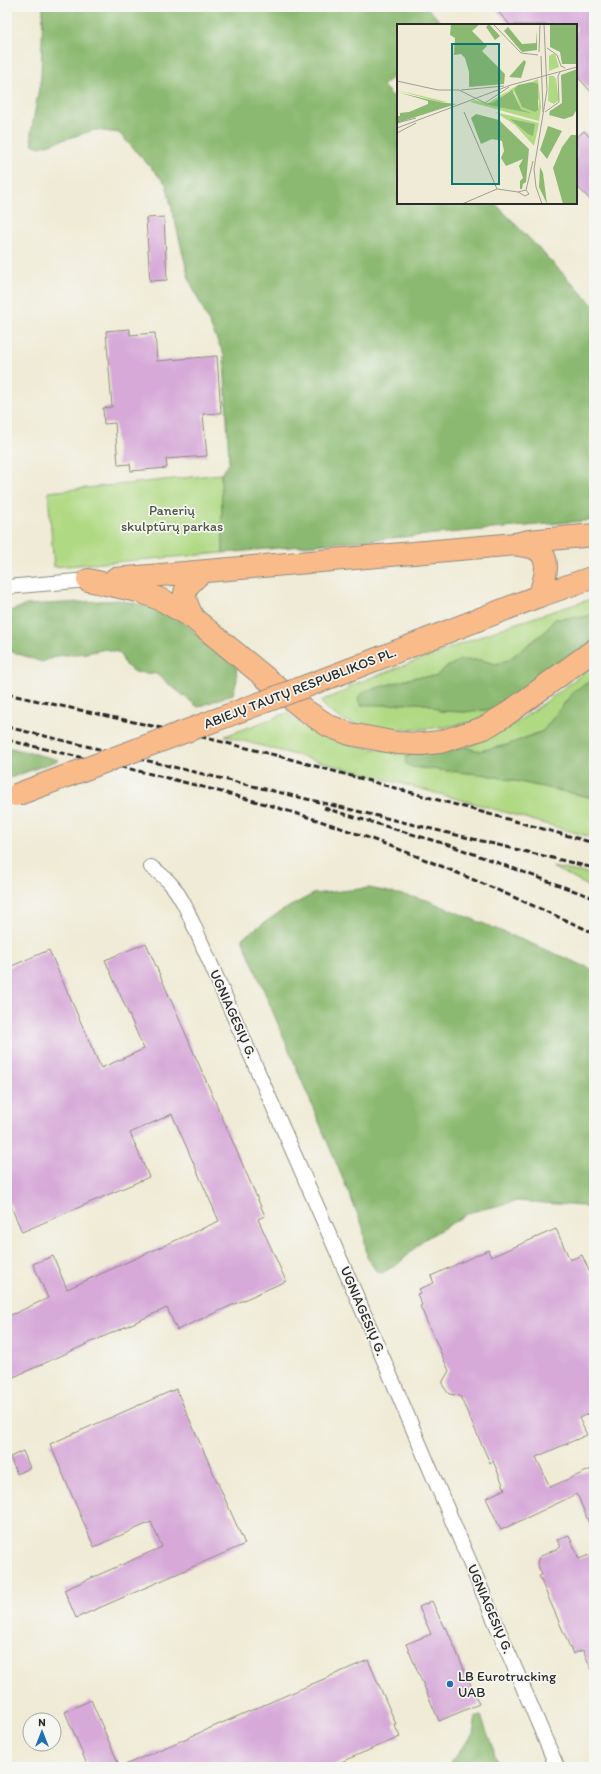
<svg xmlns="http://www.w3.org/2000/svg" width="601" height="1774" font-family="Itim,sans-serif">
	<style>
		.green { fill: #b0d983; stroke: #6e8257 }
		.forest { fill: #8cb971; stroke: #5c724e }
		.building { fill: #d6a9d8 }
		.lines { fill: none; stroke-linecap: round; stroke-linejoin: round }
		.street-casing { stroke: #8d8b80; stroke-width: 16 }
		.highway-casing { stroke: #8d8b80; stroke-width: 24 }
		.street { stroke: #fff; stroke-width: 14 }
		.highway { stroke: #fabb8b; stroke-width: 22 }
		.rail { stroke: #2b2b2b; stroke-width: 3; stroke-dasharray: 6 3; stroke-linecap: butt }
		.highway-bridge-casing { stroke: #8d8b80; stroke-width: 24; stroke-linecap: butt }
		.highway-bridge { stroke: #fabb8b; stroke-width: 22 }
		.poi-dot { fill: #1f6fb2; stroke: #f6f6f2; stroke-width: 1.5 }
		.labels { text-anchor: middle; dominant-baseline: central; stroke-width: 3.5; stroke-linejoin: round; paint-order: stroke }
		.park-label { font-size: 14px; fill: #4c5641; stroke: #f6f6f2 }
		.street-label { font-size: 14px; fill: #2b2b2b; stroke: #f6f6f2 }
		.poi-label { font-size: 14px; fill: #2b2b2b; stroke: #f6f6f2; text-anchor: start }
		.inset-road { fill: none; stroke: #a19e92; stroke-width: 1 }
		.view { fill: #0f766e; fill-opacity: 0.15; stroke: #0f766e; stroke-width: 2 }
		.inset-edge { fill: none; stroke: #2b2b2b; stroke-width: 2 }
	</style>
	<rect width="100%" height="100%" fill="#f6f6f2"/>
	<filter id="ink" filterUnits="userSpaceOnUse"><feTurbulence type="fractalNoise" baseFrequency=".025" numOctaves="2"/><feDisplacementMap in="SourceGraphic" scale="8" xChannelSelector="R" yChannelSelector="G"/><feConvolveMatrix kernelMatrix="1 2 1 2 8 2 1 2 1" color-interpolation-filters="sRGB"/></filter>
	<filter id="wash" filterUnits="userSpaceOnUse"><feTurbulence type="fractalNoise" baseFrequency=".012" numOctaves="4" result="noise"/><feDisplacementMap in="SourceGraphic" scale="16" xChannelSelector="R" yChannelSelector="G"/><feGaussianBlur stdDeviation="0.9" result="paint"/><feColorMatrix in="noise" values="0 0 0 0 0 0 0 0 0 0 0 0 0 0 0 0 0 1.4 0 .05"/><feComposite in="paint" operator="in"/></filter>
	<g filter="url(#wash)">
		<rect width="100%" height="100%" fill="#efebd6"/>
		<g class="green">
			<polygon points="221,474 223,553 54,567 48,492"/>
			<path d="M 594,598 L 594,613 L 585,617 L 555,619 L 546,631 L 508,660 L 496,664 L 481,660 L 445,668 L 436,676 L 416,677 L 366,691 L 383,705 L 418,703 L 431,705 L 440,711 L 464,712 L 494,709 L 508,704 C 500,709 491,716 482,719 C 448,730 379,735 346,721 C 336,717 327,710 320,701 L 348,690 L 347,687 L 508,626 Z"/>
			<path d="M 594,664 L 594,679 L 574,691 L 543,731 L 507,745 L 479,751 L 465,747 C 513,731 554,696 594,664 Z"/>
			<polygon points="287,713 302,726 353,746 412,754 412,767 487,775 594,798 594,838 473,803 225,736"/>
			<polygon points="552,867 594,875 594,889"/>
		</g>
		<g class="forest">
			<polygon points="43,7 427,7 443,25 398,25 398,72 383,86 398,101 398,203 495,203 594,306 594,520 223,553 221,474 229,463 224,355 189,279 166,184 119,133 95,130 40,147 32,144 31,133 41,77"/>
			<polygon points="118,600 148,606 178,618 236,665 237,680 233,694 198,707 156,674 135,672 125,665 120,653 106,649 86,653 57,656 42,662 7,650 7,612 27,605"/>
			<polygon points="594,613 594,640 508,704 494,709 464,712 440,711 431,705 418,703 383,705 361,705 358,701 359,696 365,691 416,677 436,676 445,668 460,660 481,660 496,664 508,660 546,631 555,619 585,617"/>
			<polygon points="594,679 594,798 487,775 412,767 406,764 406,758 412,754 465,747 479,751 507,745 543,731 574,691"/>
			<polygon points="7,747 59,760 7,779"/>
			<polygon points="369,888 427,900 594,970 594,1213 583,1206 517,1201 471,1212 425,1239 398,1264 382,1273 376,1271 367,1257 363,1227 242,938 280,912 313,894"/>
			<polygon points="481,1716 497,1760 480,1767 448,1767 473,1734 476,1717"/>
		</g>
		<g id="blocks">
			<g class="building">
				<polygon points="494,7 594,7 594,95 576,75 576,25 510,25"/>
				<polygon points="584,131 594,142 594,204 576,185 576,138"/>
				<polygon points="164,217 167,280 150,281 146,218"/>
				<polygon points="130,329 130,335 155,333 157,361 217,356 221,413 203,414 207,456 166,459 167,468 131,471 130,464 118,465 115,423 104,424 103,408 112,407 106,331"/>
				<polygon points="146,943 265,1216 258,1219 286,1281 177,1330 167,1308 7,1380 7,1317 48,1298 33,1264 53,1256 67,1289 219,1221 172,1114 130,1133 149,1177 22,1232 7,1197 7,968 49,950 101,1068 144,1049 105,960"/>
				<polygon points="556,1229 570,1260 582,1255 594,1282 594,1411 579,1418 587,1435 536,1457 550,1487 594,1468 594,1535 577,1494 501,1530 486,1498 505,1489 493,1461 490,1463 460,1396 449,1394 443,1386 443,1381 449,1371 420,1306 422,1305 417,1294 421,1293 419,1289 434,1283 431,1276 488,1250 491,1257"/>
				<polygon points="176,1389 245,1544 76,1618 64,1590 162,1547 151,1522 94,1547 50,1444"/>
				<polygon points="23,1451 30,1468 17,1474 10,1457"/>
				<polygon points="569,1535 579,1559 594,1553 594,1675 583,1650 573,1654 539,1576 542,1575 537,1563 539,1557 561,1547 557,1540"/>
				<polygon points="432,1601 444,1628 446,1627 479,1704 439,1721 406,1644 431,1634 419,1607"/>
				<polygon points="368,1660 396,1724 394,1724 400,1737 329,1767 88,1767 65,1712 91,1700 120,1767"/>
			</g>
		</g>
	</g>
	<g filter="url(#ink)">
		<use href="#blocks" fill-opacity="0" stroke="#8d8b80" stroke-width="1"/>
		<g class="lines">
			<g class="street-casing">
				<g id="street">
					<polyline points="7,587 88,580"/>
					<path d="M 151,867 C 170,880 177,890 187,910 L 359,1302 L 557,1767"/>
				</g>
			</g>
			<g class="highway-casing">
				<g id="highway">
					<path d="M 516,544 C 522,546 529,546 534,548 C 554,556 544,582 539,596"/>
					<polyline points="115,579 516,544 529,541 594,535"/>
					<polyline points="88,580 142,592 164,601 193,618 306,711 329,726 350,734 397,743 421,744 440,742 484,728 507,714 594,650"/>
					<path d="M 193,618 C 181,593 181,590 202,572"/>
					<polyline points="341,673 539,596 594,577"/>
				</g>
			</g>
			<use href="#street" class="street"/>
			<use href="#highway" class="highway"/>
			<g class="rail">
				<polyline points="7,694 202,737 279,756 594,843"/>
				<polyline points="7,727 594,868"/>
				<path d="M 7,740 C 111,765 216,787 317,820 C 412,851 503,892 594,933"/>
				<polyline points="324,808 452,846 594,898"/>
			</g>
			<g class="highway-bridge-casing">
				<polyline id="highway-bridge" points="16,795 341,673"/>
			</g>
			<use href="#highway-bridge" class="highway-bridge"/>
		</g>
	</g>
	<circle class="poi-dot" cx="450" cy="1684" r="4"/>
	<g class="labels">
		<g class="park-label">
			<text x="172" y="510">Panerių<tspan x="172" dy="16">skulptūrų parkas</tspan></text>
		</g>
		<g class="street-label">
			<text transform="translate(300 688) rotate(-21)">ABIEJŲ TAUTŲ RESPUBLIKOS PL.</text>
			<text transform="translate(233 1014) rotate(66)">UGNIAGESIŲ G.</text>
			<text transform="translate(363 1311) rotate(67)">UGNIAGESIŲ G.</text>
			<text transform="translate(490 1609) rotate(67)">UGNIAGESIŲ G.</text>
		</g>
		<g class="poi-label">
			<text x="458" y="1676">LB Eurotrucking<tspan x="458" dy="16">UAB</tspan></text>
		</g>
	</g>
	<g transform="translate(397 24)">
		<rect width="180" height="180" fill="#efebd6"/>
		<path d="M 155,30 L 158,30 L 162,43 L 152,47 L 152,32 ZM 152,52 L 157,52 L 159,55 L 162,76 L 157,80 L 151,77 ZM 141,55 L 144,83 L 142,97 L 73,78 L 77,76 L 137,90 L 124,85 L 117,68 L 112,67 L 98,78 L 91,79 L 121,61 L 117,65 L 125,83 L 141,86 L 142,77 L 135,58 ZM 0,66 L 50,78 L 42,78 ZM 98,88 L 142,99 L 137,122 L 118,101 Z" fill="#b0d983"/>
		<path d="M 54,0 L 83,0 L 75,7 L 90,22 L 85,27 L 108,50 L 107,60 L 72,63 L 72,48 L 68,34 L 64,30 L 57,31 L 58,14 L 53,11 ZM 92,0 L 103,12 L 98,16 L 89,3 ZM 153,0 L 180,0 L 180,40 L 165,40 L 163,28 L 153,23 ZM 111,3 L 125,20 L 139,19 L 140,6 L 140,26 L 125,28 L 107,7 ZM 127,36 L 129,38 L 124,54 L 112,53 ZM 180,45 L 180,85 L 176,92 L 167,95 L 152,91 L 153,87 L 165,79 L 164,51 ZM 135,58 L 141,60 L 141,86 L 138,88 L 125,83 L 117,65 L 121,61 ZM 115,66 L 124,85 L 137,90 L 87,80 L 97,78 ZM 0,68 L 42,78 L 59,80 L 0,99 L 0,92 L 3,92 L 3,89 L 12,88 L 31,80 L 31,77 ZM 79,90 L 102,96 L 132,125 L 129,158 L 126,160 L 125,165 L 123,165 L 123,157 L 126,154 L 122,142 L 126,135 L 109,142 L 104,134 L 107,127 L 105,117 L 95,115 L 84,120 L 74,94 ZM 113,95 L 138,100 L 136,112 L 131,110 ZM 151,102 L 165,107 L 150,135 L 143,126 ZM 174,111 L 180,111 L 180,180 L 166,180 L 156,144 L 165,123 ZM 143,143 L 146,149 L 150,180 L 142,163 Z" fill="#8cb971"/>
		<path class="inset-road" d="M 96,0 L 124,29 L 141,31M 150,24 L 160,31 L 164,42 L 168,44M 142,28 L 143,0M 144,32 L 146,88M 0,57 L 41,66 L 62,66M 62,66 L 88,79 L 112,63M 64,66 L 107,62M 67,88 L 100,165M 148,88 L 162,78 L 161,52 L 163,48M 0,99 L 19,94M 0,104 L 114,61 L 180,43M 0,109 L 19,99M 129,166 L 136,137M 65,180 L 100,165 L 121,168 L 128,172 L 132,170 L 129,166 L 121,168M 145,180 L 139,163 L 137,145 L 150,66 L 147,0"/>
		<path class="view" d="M 55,20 L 102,20 L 102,160 L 55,160 Z"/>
		<rect width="180" height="180" class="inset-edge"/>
	</g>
	<rect width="601" height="1774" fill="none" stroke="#f6f6f2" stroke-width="24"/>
	<g transform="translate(42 1732)"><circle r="19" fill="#f6f6f2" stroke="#a5a5a2"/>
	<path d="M0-3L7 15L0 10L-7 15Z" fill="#1f6fb2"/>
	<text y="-6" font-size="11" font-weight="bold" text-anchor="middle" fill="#2b2b2b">N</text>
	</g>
</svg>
